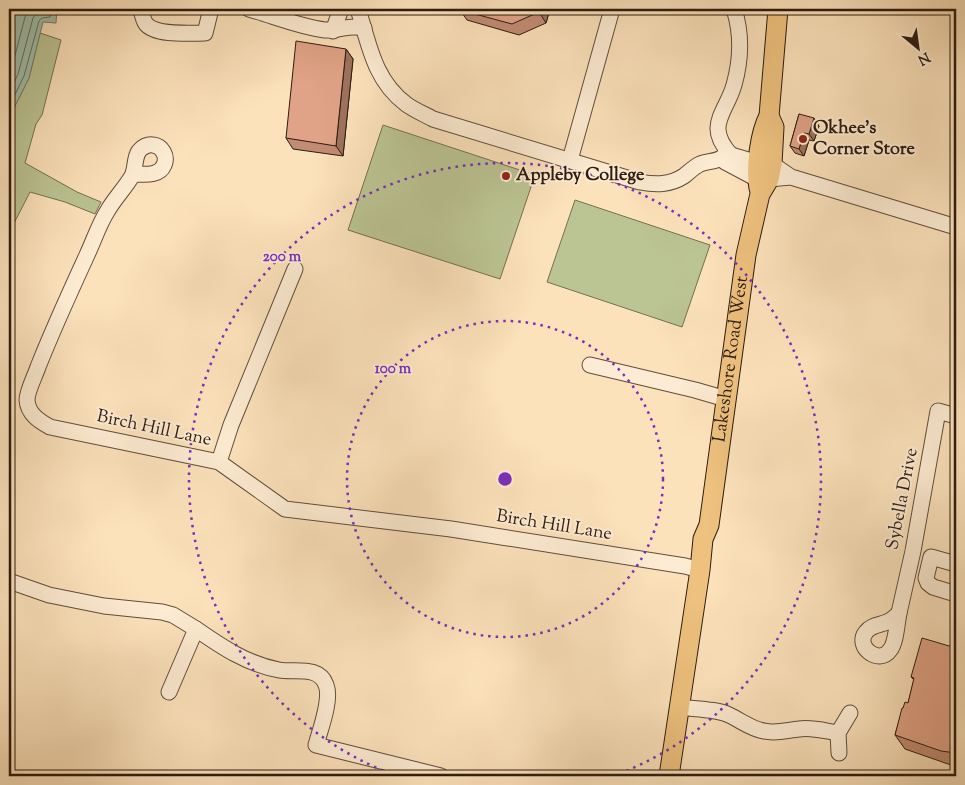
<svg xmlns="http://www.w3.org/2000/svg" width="965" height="785" font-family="'Sorts Mill Goudy',serif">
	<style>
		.green { fill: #bbc493; stroke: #747052 }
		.water { fill: #a0bfab; stroke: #727d6e }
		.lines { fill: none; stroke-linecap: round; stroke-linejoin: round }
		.shore { stroke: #666d5e; stroke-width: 1 }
		.minor-casing { stroke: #604d3c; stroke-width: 17 }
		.major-casing { stroke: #2c1b12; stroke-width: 21 }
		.minor { stroke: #fdecd3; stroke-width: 15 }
		.major { stroke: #eec17e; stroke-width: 19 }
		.wall { fill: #c28c74; stroke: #2c1b12 }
		.shaded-wall { fill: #9e725e; stroke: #2c1b12 }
		.building { fill: #e1a387; stroke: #2c1b12 }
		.ring { fill: none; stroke: #7b2cbf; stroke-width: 2.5; stroke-dasharray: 2.5 5 }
		.poi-dot { fill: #8f2418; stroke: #fdecd3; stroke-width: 2 }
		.labels { text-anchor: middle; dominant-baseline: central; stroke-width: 4; stroke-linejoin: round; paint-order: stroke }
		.poi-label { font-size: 18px; font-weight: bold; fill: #2c1b12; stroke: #fdecd3; text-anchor: start }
		.street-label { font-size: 18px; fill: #2c1b12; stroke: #fdecd3 }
		.centre { fill: #7b2cbf; stroke: #fdecd3; stroke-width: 2.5 }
		.ring-label { font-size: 15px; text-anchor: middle; font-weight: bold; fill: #7b2cbf; stroke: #fdecd3; stroke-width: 4; stroke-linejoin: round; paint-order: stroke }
	</style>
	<rect width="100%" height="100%" fill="#fce2bb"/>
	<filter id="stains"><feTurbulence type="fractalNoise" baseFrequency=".004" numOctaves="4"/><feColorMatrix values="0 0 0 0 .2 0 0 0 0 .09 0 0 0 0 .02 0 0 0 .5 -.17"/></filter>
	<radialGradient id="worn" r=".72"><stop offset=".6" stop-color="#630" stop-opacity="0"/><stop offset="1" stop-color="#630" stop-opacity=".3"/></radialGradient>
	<g class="green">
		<polygon points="40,33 61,40 42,115 36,124 25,163 77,192 101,202 95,214 65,202 30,192 9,233 9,117 18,100 29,78"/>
		<polygon points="383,125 535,175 500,279 348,230"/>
		<polygon points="575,200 710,245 682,327 547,282"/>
	</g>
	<polygon class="water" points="9,9 57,9 56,23 43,22 29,78 18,100 9,117"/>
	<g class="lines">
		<g class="shore">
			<polyline points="9,77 11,71 25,17 31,9"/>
			<path d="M 9,94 L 18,74 L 33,18 C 37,12 43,13 46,9"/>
			<polyline points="9,107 24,76 39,21 42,18 50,17 52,9"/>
		</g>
		<g class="minor-casing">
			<g id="minor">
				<path d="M 141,9 C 142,14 143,20 146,24 C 156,36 190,33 205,33 L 211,9"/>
				<path d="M 249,9 C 274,16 300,27 325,30 C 339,31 349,24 364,28"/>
				<path d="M 358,9 C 369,44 374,80 406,104 C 414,110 424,114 433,119 L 640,182 C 656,185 670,185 684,176 C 689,172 694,167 700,164 C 708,161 716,162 723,157"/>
				<polyline points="333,31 341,9"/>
				<path d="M 731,155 C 704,126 726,113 734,85 C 741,60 742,34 734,9"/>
				<polyline points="570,160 612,9"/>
				<path d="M 133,174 C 143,174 159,177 164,165 C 168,156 162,146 153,145 C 148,144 142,147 139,151 C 134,158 136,168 132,176 C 125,188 115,198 108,210 C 99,224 94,240 87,255 C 70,292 53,329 38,367 C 35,376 27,391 27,400 C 28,414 39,421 50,427 L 219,462 L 285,509 L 451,529 L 685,566 L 700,570"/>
				<polyline points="791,177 769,179 757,179 725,162 723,157 731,155 758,163 772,164 791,177 956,227"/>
				<polyline points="590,365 695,390 726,399"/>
				<polyline points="219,462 231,425 295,269"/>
				<polyline points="956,564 931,557 926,578 928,583 933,587 956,594"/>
				<polyline points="9,581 49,595 104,606 162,612 173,615 196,629"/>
				<polyline points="899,613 913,551 938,411 956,416"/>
				<path d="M 899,613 C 897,623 896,643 890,650 C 879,666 854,646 866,632 C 871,625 880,625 887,622 C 892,620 895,617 899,613 Z"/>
				<path d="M 169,692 L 196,629 C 222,647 247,664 279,670 C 295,673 319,665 326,685 C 332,699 320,730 316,745 L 441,776"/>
				<path d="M 679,707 C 693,709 718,709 729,715 C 742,721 751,729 764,731 C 776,734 788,730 799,729 C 812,727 825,731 838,733"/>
				<polyline points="839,753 838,733 850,713"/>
			</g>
		</g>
		<g class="major-casing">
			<g id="major">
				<path d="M 759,188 C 755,169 760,133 769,116 L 778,9"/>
				<path id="s1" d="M 669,776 L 700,570 L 703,539 L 709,525 L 746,255 L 760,194 L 769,179 L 772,164 L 774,127 L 769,116"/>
			</g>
		</g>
		<use href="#minor" class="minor"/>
		<use href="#major" class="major"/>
	</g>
	<g class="wall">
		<polygon points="550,9 546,23 519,35 467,20 460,10"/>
		<polygon points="346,49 353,59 343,156 293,149 286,138"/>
		<polygon points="799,114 819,126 814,141 809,140 804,156 795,153 790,146"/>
		<polygon points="956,648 956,766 951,765 905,749 895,735 903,708 908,703 914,680 911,677"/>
	</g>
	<g class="shaded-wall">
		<polygon points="540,9 550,9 546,23 539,12"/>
		<polygon points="346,49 353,59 343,156 336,146"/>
		<polygon points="814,118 819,126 814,141 809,134"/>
		<polygon points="804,133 809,140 804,156 799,149"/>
	</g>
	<g class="building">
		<polygon points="460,9 540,9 539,12 512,24 460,10"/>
		<polygon points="296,41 346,49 336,146 286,138"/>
		<polygon points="799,114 814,118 809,134 804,133 799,149 790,146"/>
		<polygon points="922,638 956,648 956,753 941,751 895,735 902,708 903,708 905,702 908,703 914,678 911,677"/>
	</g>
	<g class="ring">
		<circle cx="505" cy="479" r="158"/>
		<path d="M397 776A316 316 0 1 1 613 776"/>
	</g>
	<g class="poi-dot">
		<circle cx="803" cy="139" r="5"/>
		<circle cx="506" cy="176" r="5"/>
	</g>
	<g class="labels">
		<g class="poi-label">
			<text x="813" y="129">Okhee's<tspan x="813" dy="21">Corner Store</tspan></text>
			<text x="516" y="176">Appleby College</text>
		</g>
		<g class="street-label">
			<text stroke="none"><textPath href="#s1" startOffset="422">Lakeshore Road West</textPath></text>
			<text transform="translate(154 429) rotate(12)">Birch Hill Lane</text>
			<text transform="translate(903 499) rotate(-79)">Sybella Drive</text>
			<text transform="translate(554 526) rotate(9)">Birch Hill Lane</text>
		</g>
	</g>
	<circle cx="505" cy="479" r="8" class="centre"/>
	<g class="ring-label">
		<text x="282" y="261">200 m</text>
		<text x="393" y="373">100 m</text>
	</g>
	<rect width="965" height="785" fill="none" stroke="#fce2bb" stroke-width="30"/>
	<rect x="10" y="10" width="945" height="765" fill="none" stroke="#2c1b12" stroke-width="2.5"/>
	<rect x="15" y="15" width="935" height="755" fill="none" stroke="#2c1b12"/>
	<g transform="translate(918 48) rotate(151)" stroke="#fdecd3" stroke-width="4" paint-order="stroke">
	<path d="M0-4L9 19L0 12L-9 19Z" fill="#2c1b12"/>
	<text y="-8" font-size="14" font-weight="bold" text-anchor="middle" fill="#2c1b12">N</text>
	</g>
	<rect width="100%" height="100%" filter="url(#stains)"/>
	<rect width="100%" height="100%" fill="url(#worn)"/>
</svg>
